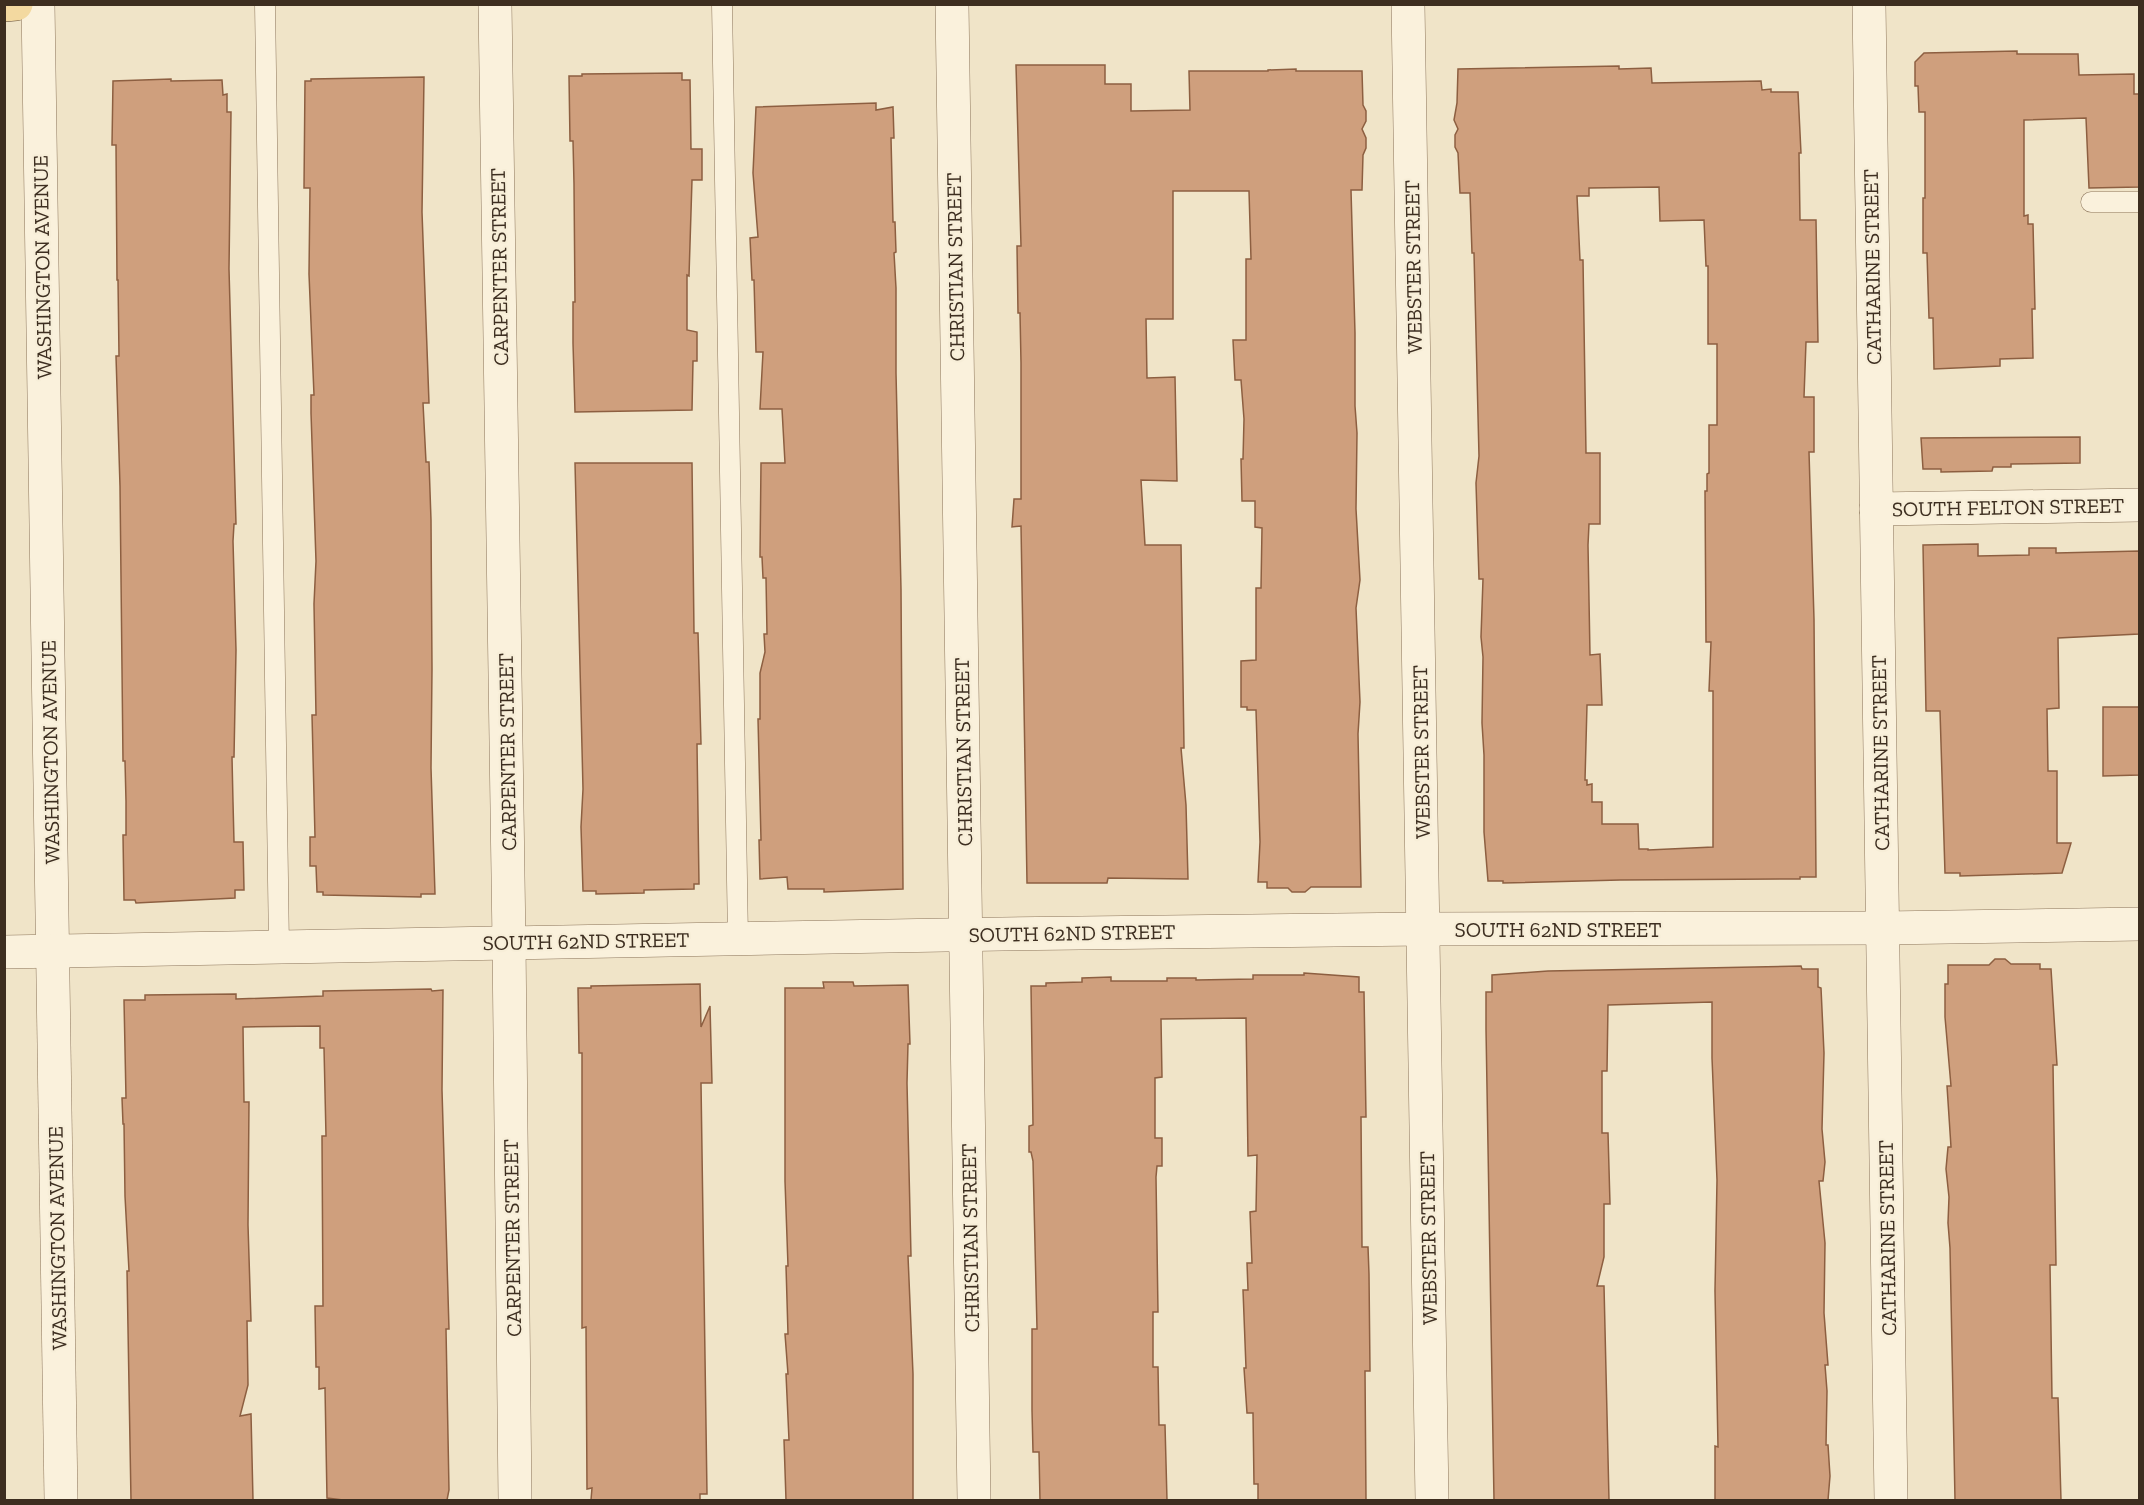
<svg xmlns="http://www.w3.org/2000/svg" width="2144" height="1505" font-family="'Zilla Slab',serif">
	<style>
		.building { fill: #cf9f7d; stroke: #8d5f41; stroke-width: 1.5; fill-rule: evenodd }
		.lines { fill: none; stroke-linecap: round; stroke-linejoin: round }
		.lane-casing { stroke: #8d765c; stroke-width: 21 }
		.street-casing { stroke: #8d765c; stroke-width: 34 }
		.primary-casing { stroke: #5b4430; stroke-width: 34 }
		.lane { stroke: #faf1dc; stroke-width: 20 }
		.street { stroke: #faf1dc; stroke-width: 33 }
		.primary { stroke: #f3d9a0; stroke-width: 33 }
		.labels { text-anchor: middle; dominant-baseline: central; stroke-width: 4.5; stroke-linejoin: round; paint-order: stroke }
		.street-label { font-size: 21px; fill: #3d2e20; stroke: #f7eed8 }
	</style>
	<rect width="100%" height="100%" fill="#f0e4c8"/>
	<g class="building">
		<polygon points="2017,51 2017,54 2078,54 2079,75 2134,74 2134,94 2139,94 2139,187 2089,188 2086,118 2024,120 2024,216 2028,215 2028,224 2033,224 2035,309 2032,309 2033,358 2000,359 2000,366 1934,369 1933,318 1929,318 1927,253 1923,253 1923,198 1925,198 1925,112 1919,112 1918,86 1915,86 1915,62 1924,53"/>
		<polygon points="1016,65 1105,65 1105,84 1131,84 1131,111 1190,110 1189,71 1268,71 1268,70 1296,69 1296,71 1362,71 1363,105 1366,111 1366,121 1362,129 1366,138 1366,148 1363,155 1362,190 1351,190 1355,333 1355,406 1357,433 1356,509 1360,580 1356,608 1360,702 1358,734 1361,887 1311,887 1305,892 1292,892 1288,888 1267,888 1267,882 1258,882 1260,842 1256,710 1247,710 1247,707 1241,707 1241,661 1256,660 1256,588 1261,588 1262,528 1255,527 1255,501 1242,501 1241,459 1243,459 1244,419 1241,380 1235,380 1233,340 1246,340 1246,259 1251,259 1249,191 1173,191 1173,319 1146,319 1147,378 1175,377 1177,481 1141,480 1145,545 1181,545 1184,748 1181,748 1186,805 1188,879 1108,878 1107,883 1027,883 1021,526 1012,527 1014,499 1021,499 1021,363 1020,313 1018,313 1017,246 1021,246"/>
		<path d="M 1619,66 L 1619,69 L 1651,68 L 1652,83 L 1761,81 L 1762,90 L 1771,89 L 1771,92 L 1798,92 L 1801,153 L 1799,153 L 1800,220 L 1816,220 L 1818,342 L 1806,342 L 1804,397 L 1814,397 L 1814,452 L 1809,452 L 1814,619 L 1816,877 L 1800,877 L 1800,879 L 1620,880 L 1503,883 L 1503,881 L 1488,881 L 1484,832 L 1484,755 L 1482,723 L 1483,657 L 1481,637 L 1483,579 L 1479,579 L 1476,483 L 1479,456 L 1474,253 L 1472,253 L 1470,193 L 1460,193 L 1458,153 L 1455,147 L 1455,135 L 1458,129 L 1454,120 L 1457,103 L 1458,69 ZM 1659,187 L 1660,221 L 1704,220 L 1706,266 L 1708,266 L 1708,344 L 1717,344 L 1717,425 L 1709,425 L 1709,473 L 1707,474 L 1707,491 L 1705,491 L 1706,642 L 1711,642 L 1709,691 L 1713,691 L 1713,847 L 1648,850 L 1648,849 L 1639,849 L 1638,824 L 1602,824 L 1602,802 L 1592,802 L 1592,784 L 1587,785 L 1587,780 L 1585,780 L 1587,705 L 1602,705 L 1600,654 L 1590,655 L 1588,545 L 1589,524 L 1600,524 L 1600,453 L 1586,453 L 1583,260 L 1580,260 L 1577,196 L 1589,196 L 1589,188 Z"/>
		<polygon points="682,73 682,80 690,80 691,149 702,149 702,180 692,180 689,276 687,275 687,330 697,332 697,361 693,361 692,410 575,412 573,343 573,302 575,302 574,184 573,141 570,141 569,76 582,76 582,74"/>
		<polygon points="424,77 422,212 429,403 423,403 426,462 429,462 431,520 432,669 431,768 435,894 421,894 421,897 323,895 323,892 317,892 316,866 310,866 310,837 315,837 312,715 316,715 314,604 316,561 311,413 311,395 314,395 309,274 310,188 304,188 305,81 311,81 311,79"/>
		<polygon points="171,79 171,81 222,80 223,95 227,94 227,112 231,112 229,269 236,524 234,524 233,541 236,650 234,757 232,757 233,802 234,842 243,842 244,890 235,890 235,898 136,903 135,900 124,900 123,835 126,835 126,801 125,761 123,761 120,486 116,356 119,356 118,280 117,280 116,145 112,145 113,81"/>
		<polygon points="876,103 876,110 893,107 894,138 891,138 893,222 895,222 896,252 894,253 896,288 896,373 901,589 903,889 824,892 824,889 788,889 787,877 760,879 759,840 761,840 758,719 760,719 760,673 765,652 764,634 767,634 766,578 763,578 762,557 760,557 761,463 785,463 782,409 760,409 763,352 756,352 754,280 752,280 750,238 758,237 753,173 756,107"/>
		<polygon points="2080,437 2080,463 2011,464 2011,467 1993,467 1992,471 1941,472 1941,469 1923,469 1921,438"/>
		<polygon points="575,463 692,463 694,633 698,633 701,744 697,744 699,884 694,884 694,889 644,890 644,893 596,894 596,891 583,891 581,827 583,789"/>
		<polygon points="1978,544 1978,556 2029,555 2029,548 2056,548 2056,553 2139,551 2139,634 2058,638 2059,708 2047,709 2048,771 2057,771 2057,843 2071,843 2062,873 1960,876 1960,873 1945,873 1940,711 1926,711 1923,545"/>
		<polygon points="2103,707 2139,707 2139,775 2103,776"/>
		<polygon points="1995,959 2005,959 2011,964 2040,964 2040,969 2051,969 2057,1065 2053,1065 2056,1265 2050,1265 2052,1398 2058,1398 2061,1500 1955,1500 1950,1248 1948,1223 1949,1197 1946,1169 1948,1147 1951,1147 1947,1086 1951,1086 1945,1017 1945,984 1948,984 1948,965 1989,965"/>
		<polygon points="1801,966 1802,969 1818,969 1818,987 1821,988 1824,1053 1822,1129 1825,1162 1823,1181 1819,1181 1825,1243 1824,1313 1828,1365 1825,1365 1827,1391 1826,1445 1828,1445 1830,1476 1828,1500 1715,1500 1715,1446 1718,1447 1715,1291 1717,1180 1712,1058 1712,1002 1608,1005 1607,1071 1602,1071 1602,1133 1608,1133 1610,1204 1604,1204 1604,1257 1597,1286 1604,1286 1609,1500 1494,1500 1486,1029 1486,992 1492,992 1492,975 1548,971"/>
		<polygon points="1304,973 1359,977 1359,992 1364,992 1366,1117 1361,1117 1362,1247 1368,1247 1369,1274 1370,1371 1365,1371 1366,1500 1258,1500 1258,1484 1254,1484 1253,1413 1247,1413 1244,1368 1246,1368 1243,1290 1248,1290 1247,1263 1252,1263 1250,1212 1256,1211 1257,1155 1248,1156 1246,1018 1161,1019 1162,1077 1155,1078 1155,1138 1162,1138 1162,1166 1157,1166 1156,1177 1158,1312 1153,1312 1153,1367 1158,1367 1159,1425 1165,1425 1167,1500 1040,1500 1039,1452 1033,1452 1032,1410 1032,1329 1037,1329 1033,1161 1031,1152 1029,1152 1029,1126 1033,1125 1031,986 1046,986 1046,983 1082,982 1082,978 1111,977 1111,981 1167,981 1167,978 1196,978 1196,980 1253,979 1253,975 1304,975"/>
		<polygon points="823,982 853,982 854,986 908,985 910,1044 908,1044 907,1083 911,1256 908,1256 913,1374 913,1500 786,1500 784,1440 789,1440 786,1374 788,1374 785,1334 788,1334 786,1266 788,1266 785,1181 785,988 824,988"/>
		<polygon points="700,984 701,1027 710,1006 712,1083 701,1083 707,1494 700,1494 700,1500 591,1500 592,1488 587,1489 586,1327 582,1328 582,1053 579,1053 578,988 591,988 591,986"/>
		<polygon points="431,989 432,991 443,990 442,1090 449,1329 446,1329 449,1490 447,1500 343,1500 327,1498 325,1388 319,1389 319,1367 316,1367 315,1306 323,1306 322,1136 326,1136 324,1048 320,1048 320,1026 243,1027 244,1102 249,1102 248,1225 251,1321 247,1321 248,1385 240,1416 251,1414 253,1500 131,1500 127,1271 129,1271 125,1196 124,1124 123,1124 122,1098 126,1098 124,1000 145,1000 145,995 236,994 236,999 323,996 323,991"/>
	</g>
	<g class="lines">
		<g class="lane-casing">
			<g id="lane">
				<polyline points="265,4 279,947"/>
				<polyline points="722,4 738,938"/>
				<polyline points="2091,202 2140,202"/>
			</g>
		</g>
		<g class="street-casing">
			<g id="street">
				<polyline points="38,4 61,1500"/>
				<polyline points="495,4 509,942 515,1500"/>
				<polyline points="952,4 974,1500"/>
				<polyline points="1408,4 1432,1500"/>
				<polyline points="1869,4 1891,1500"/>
				<polyline points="1876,509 2140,505"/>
				<polyline points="4,952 1002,934 1423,929 1883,928 2140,924"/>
			</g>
		</g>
		<g class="primary-casing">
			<polyline id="primary" points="4,5 16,4"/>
		</g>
		<use href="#lane" class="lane"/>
		<use href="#street" class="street"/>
		<use href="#primary" class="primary"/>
	</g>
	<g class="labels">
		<g class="street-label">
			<text transform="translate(42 267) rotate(-91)">WASHINGTON AVENUE</text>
			<text transform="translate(499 267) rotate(-91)">CARPENTER STREET</text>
			<text transform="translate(955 267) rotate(-91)">CHRISTIAN STREET</text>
			<text transform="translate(1413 267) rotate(-91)">WEBSTER STREET</text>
			<text transform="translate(1872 267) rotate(-91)">CATHARINE STREET</text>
			<text transform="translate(2008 507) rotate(-1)">SOUTH FELTON STREET</text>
			<text transform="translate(50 752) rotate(-91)">WASHINGTON AVENUE</text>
			<text transform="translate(507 752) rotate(-91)">CARPENTER STREET</text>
			<text transform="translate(963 752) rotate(-91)">CHRISTIAN STREET</text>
			<text transform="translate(1421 752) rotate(-91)">WEBSTER STREET</text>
			<text transform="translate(1880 753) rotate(-91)">CATHARINE STREET</text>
			<text x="1558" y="929">SOUTH 62ND STREET</text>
			<text transform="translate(1072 933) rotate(-1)">SOUTH 62ND STREET</text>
			<text transform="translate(586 941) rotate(-1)">SOUTH 62ND STREET</text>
			<text transform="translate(57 1238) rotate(-91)">WASHINGTON AVENUE</text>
			<text transform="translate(512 1238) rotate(-91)">CARPENTER STREET</text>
			<text transform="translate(970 1238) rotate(-91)">CHRISTIAN STREET</text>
			<text transform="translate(1428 1238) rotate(-91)">WEBSTER STREET</text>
			<text transform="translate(1887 1238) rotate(-91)">CATHARINE STREET</text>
		</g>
	</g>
	<rect width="2144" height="1505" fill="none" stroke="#3d2e20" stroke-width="12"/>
</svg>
